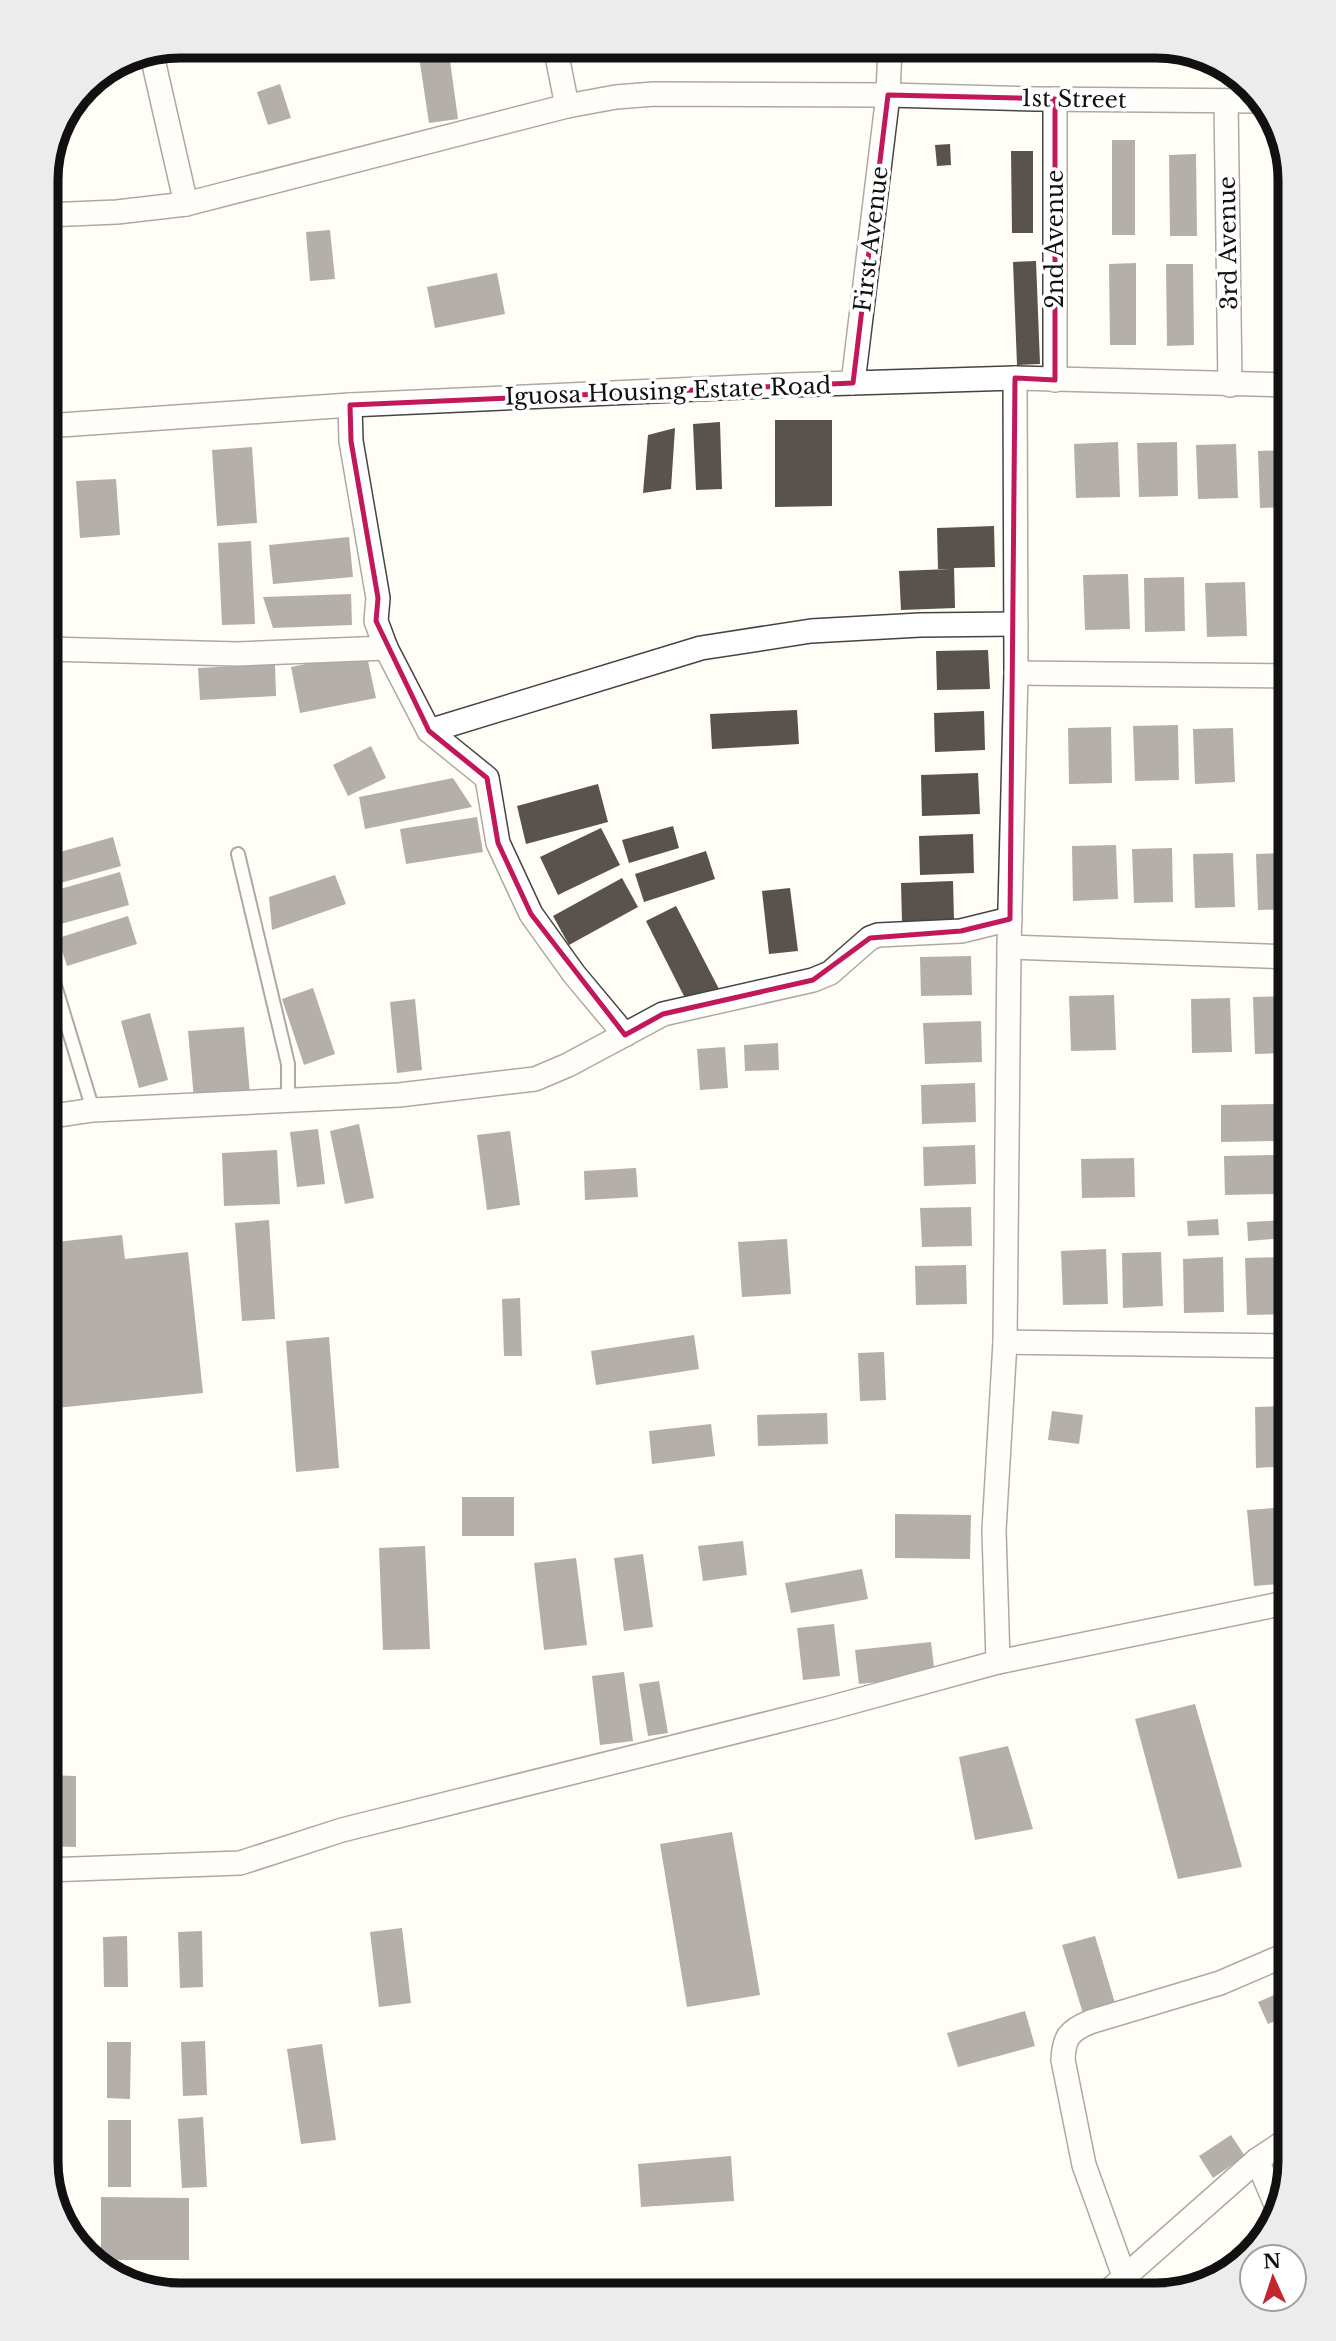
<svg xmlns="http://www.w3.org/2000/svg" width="1336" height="2341" font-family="'Libre Baskerville',serif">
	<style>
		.building { fill: #5a524d }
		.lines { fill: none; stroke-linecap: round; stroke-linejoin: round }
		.service-casing { stroke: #444; stroke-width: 16 }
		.minor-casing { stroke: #444; stroke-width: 26 }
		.service { stroke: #fff; stroke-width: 12 }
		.minor { stroke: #fff; stroke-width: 23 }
		.marked { fill: none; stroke: #c2185b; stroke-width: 5; stroke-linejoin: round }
		.labels { text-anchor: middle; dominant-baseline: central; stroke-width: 7; stroke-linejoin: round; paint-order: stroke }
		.street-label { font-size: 23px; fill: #111; stroke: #fff }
		.rim { fill: none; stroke: #111; stroke-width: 9 }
	</style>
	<rect width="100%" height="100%" fill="#fffdf5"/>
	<g class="building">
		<polygon points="448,46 458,119 429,123 418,50"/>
		<polygon points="998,46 1042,46 1042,50 998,52"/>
		<polygon points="1069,46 1146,46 1147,50 1069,51"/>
		<polygon points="280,84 291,118 268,125 257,92"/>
		<rect x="1112" y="140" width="23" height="95"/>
		<polygon points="950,144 951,165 937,166 935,145"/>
		<polygon points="1011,151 1033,151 1033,233 1012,233"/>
		<polygon points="1196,154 1197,236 1170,236 1169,155"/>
		<polygon points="330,230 335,279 310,281 306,232"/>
		<polygon points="1036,261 1040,364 1017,365 1013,262"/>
		<polygon points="1136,263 1136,345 1110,345 1109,264"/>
		<polygon points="1166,264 1193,264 1194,345 1167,346"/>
		<polygon points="497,273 505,314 435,328 427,287"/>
		<polygon points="775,420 832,420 832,506 775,507"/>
		<polygon points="720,422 722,489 696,490 693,424"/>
		<polygon points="675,428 671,489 643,493 648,435"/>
		<polygon points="1118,442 1120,497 1076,498 1074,444"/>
		<polygon points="1177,442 1178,496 1139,497 1137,443"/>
		<polygon points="1236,444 1238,498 1198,499 1196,445"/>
		<polygon points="252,447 257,523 217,526 212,450"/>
		<polygon points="1290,450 1290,507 1260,508 1258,451"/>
		<polygon points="116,479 120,535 80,538 76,481"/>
		<polygon points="994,526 995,567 954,568 955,608 901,610 899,571 950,569 938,569 937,528"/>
		<polygon points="349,537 353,577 273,584 269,545"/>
		<polygon points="251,541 255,624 222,625 218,543"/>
		<polygon points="1128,574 1130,629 1085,630 1083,575"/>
		<polygon points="1184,577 1185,631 1145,632 1144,578"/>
		<polygon points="1245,582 1247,636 1207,637 1205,583"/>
		<polygon points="351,594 352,625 273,628 263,597"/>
		<polygon points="988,650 990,689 937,690 936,651"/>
		<polygon points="366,652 376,698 300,713 291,667"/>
		<polygon points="275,664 276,696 200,700 198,668"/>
		<polygon points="797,710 799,744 712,749 710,714"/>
		<polygon points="984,711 985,750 935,752 934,713"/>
		<polygon points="1178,725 1179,780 1135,781 1133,726"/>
		<polygon points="1111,727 1112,783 1069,784 1068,728"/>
		<polygon points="1233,728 1235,782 1195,784 1193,729"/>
		<polygon points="371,746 386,778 348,796 333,765"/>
		<polygon points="978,773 980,814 922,816 921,775"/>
		<polygon points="453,778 472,807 365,829 359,797"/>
		<polygon points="598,784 608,822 526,844 517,806"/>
		<polygon points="477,817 483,852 406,864 400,829"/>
		<polygon points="673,826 679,848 629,863 622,840"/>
		<polygon points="601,828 620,865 558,895 540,857"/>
		<polygon points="973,834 974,873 920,875 919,836"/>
		<polygon points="113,837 121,866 46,887 46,856"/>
		<polygon points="1116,845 1118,899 1073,901 1072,846"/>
		<polygon points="1172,848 1173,902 1134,903 1132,849"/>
		<polygon points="706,851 715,879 644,902 635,874"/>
		<polygon points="1233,853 1235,907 1195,908 1193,854"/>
		<polygon points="1290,853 1290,909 1258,910 1256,854"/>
		<polygon points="120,872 129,905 50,927 46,910 46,893"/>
		<polygon points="335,875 346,904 272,930 269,897"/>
		<polygon points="622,878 638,907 569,945 553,916"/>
		<polygon points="953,881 954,920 902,922 901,883"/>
		<polygon points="790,888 798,951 769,954 762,891"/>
		<polygon points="676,906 720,991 689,1006 646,921"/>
		<polygon points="128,916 137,944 67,966 58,938"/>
		<polygon points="971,956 972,995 921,996 920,957"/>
		<polygon points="313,988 335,1054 304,1065 282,999"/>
		<polygon points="1114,995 1116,1050 1071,1051 1069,996"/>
		<polygon points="1290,996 1290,1053 1255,1054 1253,997"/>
		<polygon points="1230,998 1232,1052 1192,1053 1191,999"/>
		<polygon points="415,999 422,1070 397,1073 390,1002"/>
		<polygon points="150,1013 168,1080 139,1088 121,1021"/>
		<polygon points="981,1021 982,1062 925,1064 923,1023"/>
		<polygon points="244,1027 250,1094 194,1099 188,1031"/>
		<polygon points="778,1043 779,1070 745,1071 744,1045"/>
		<polygon points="725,1047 728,1088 700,1090 697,1049"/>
		<polygon points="975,1083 976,1122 922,1124 921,1085"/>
		<polygon points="1279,1104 1279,1141 1221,1142 1221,1105"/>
		<polygon points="359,1124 374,1198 345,1204 330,1131"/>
		<polygon points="318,1129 325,1184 297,1187 290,1132"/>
		<polygon points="510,1131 520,1205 487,1210 477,1135"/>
		<polygon points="975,1145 976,1184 924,1186 923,1147"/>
		<polygon points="277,1150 280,1204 224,1206 222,1153"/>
		<polygon points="1276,1155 1277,1194 1225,1195 1224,1156"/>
		<polygon points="1134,1158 1135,1197 1082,1198 1081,1159"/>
		<polygon points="636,1168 638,1197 585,1200 584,1171"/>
		<polygon points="971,1207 972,1246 922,1247 920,1208"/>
		<polygon points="1218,1219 1219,1235 1188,1236 1187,1221"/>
		<polygon points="269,1220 275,1319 242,1321 235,1223"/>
		<polygon points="1284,1220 1285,1238 1248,1241 1247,1222"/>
		<polygon points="122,1235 125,1259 188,1252 203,1393 46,1409 46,1243"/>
		<polygon points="787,1239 791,1294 742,1297 738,1242"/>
		<polygon points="1106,1249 1108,1304 1063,1305 1061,1251"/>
		<polygon points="1161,1252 1163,1306 1123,1308 1122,1253"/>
		<polygon points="1223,1257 1224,1312 1184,1313 1183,1259"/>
		<polygon points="1288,1257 1290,1314 1247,1315 1245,1258"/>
		<polygon points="966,1265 967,1304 916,1305 915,1266"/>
		<polygon points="520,1298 522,1356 504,1356 502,1299"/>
		<polygon points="694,1335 699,1369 596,1385 591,1351"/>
		<polygon points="329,1337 339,1468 296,1472 286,1341"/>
		<polygon points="884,1352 886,1400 860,1401 858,1353"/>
		<polygon points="1290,1406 1290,1466 1256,1468 1255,1407"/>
		<polygon points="1052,1411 1083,1415 1079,1444 1048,1440"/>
		<polygon points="827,1413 828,1444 758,1446 757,1415"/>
		<polygon points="711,1424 715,1456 652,1464 649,1431"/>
		<rect x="462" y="1497" width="52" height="39"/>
		<polygon points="1287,1507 1290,1583 1254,1586 1247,1510"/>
		<polygon points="895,1514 971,1515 970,1559 895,1558"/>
		<polygon points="743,1541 747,1575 703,1581 698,1546"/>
		<polygon points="425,1546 430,1649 383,1650 379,1548"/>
		<polygon points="643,1554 653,1627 624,1631 614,1558"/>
		<polygon points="576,1558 587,1645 544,1650 534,1563"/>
		<polygon points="862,1569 868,1599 791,1613 785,1583"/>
		<polygon points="834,1624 840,1676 803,1680 797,1628"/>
		<polygon points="931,1642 935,1676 859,1684 855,1650"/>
		<polygon points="624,1672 633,1741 600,1745 592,1676"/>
		<polygon points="659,1681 668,1733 648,1736 639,1684"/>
		<polygon points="1195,1704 1242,1867 1178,1879 1135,1719"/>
		<polygon points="1008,1746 1033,1829 975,1840 959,1757"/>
		<polygon points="46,1775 76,1776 76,1847 46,1846"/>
		<polygon points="732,1832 760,1995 687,2007 660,1844"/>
		<polygon points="402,1928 411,2003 379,2007 370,1932"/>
		<polygon points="202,1931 203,1987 180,1988 178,1932"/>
		<polygon points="127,1936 128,1987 104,1987 103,1937"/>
		<polygon points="1095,1936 1117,2010 1085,2020 1062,1945"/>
		<polygon points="1286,1990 1290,2001 1290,2015 1268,2024 1258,2002"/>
		<polygon points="1025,2011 1035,2046 958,2067 947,2033"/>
		<polygon points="205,2041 207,2095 183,2096 181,2042"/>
		<polygon points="107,2042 131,2042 130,2099 107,2098"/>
		<polygon points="322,2044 336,2140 301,2144 287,2049"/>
		<polygon points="46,2068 51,2100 46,2101"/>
		<polygon points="203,2117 207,2187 182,2188 178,2119"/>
		<rect x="108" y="2120" width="23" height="67"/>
		<polygon points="55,2122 58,2165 47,2166 46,2123"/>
		<polygon points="1231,2135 1245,2156 1213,2178 1199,2156"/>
		<polygon points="731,2156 734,2201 641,2207 638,2164"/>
		<polygon points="101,2197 189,2198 189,2260 101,2260"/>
	</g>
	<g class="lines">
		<g class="service-casing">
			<g id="service">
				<polyline points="238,854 288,1064 288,1102"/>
				<polyline points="46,956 93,1110"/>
			</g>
		</g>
		<g class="minor-casing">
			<g id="minor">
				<polyline points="555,46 567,106"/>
				<polyline points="151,51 186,204"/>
				<polyline points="1226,101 1230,385"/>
				<polyline points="46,215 117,212 186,204 567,106 616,97 654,94 888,95 1036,99 1259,101"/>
				<polyline points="1055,380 1055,99"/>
				<polyline points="853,383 888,95 890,46"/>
				<polyline points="350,405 351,441 378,598 376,621 386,648 429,731 487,778 498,843 531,914 574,974 625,1035"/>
				<polyline points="46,426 350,405 788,385 1015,378 1290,385"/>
				<polyline points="46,649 238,654 386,648"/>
				<polyline points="1016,673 1290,676"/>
				<polyline points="429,731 701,648 811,631 920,625 1016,624"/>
				<polyline points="1009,947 1290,957"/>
				<polyline points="46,1117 93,1110 399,1095 535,1079 568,1065 663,1014 813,980 830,973 870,938 878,935 961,931 1010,919"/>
				<polyline points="1005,1342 1290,1346"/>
				<polyline points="998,1662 994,1530 1005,1342 1009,947 1016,673 1015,378"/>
				<polyline points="46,1870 240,1863 342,1830 826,1709 998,1662 1290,1602"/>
				<polyline points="1257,2160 1277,2207"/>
				<polyline points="1104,2295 1257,2160 1290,2138"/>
				<path d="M 1131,2295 L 1084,2165 L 1063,2060 C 1064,2037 1069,2031 1090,2022 L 1220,1983 L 1290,1953"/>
			</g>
		</g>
		<use href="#service" class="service"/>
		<use href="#minor" class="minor"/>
	</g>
	<path d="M0 0H1336V2341H0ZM 888,95 L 1055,99 L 1055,380 L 1015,378 L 1010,919 L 961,931 L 870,938 L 813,980 L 663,1014 L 625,1035 L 531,914 L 498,843 L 487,778 L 429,731 L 376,621 L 378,598 L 351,441 L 350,405 L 853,383 Z" fill="#fffdf5" fill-opacity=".55" fill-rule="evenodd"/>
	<path class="marked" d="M 888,95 L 1055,99 L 1055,380 L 1015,378 L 1010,919 L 961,931 L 870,938 L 813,980 L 663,1014 L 625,1035 L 531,914 L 498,843 L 487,778 L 429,731 L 376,621 L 378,598 L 351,441 L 350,405 L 853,383 Z"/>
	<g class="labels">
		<g class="street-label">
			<text transform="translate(1074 99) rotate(1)">1st Street</text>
			<text transform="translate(871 239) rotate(-83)">First Avenue</text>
			<text transform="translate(1055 239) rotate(-90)">2nd Avenue</text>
			<text transform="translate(1228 243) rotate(-91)">3rd Avenue</text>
			<text transform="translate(668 391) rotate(-2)">Iguosa Housing Estate Road</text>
		</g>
	</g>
	<path d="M0 0H1336V2341H0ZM180 58H1156A122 122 0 0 1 1278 180V2161A122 122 0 0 1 1156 2283H180A122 122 0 0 1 58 2161V180A122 122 0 0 1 180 58Z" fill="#ececec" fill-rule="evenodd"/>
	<path class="rim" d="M180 58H1156A122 122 0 0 1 1278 180V2161A122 122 0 0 1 1156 2283H180A122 122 0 0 1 58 2161V180A122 122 0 0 1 180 58Z"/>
	<g transform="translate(1273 2278) rotate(357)"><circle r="33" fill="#ffffff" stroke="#a0a0a0" stroke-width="2"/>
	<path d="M0-5L12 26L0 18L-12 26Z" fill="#c4262e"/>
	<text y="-10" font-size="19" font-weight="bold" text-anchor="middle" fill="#111111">N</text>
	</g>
</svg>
